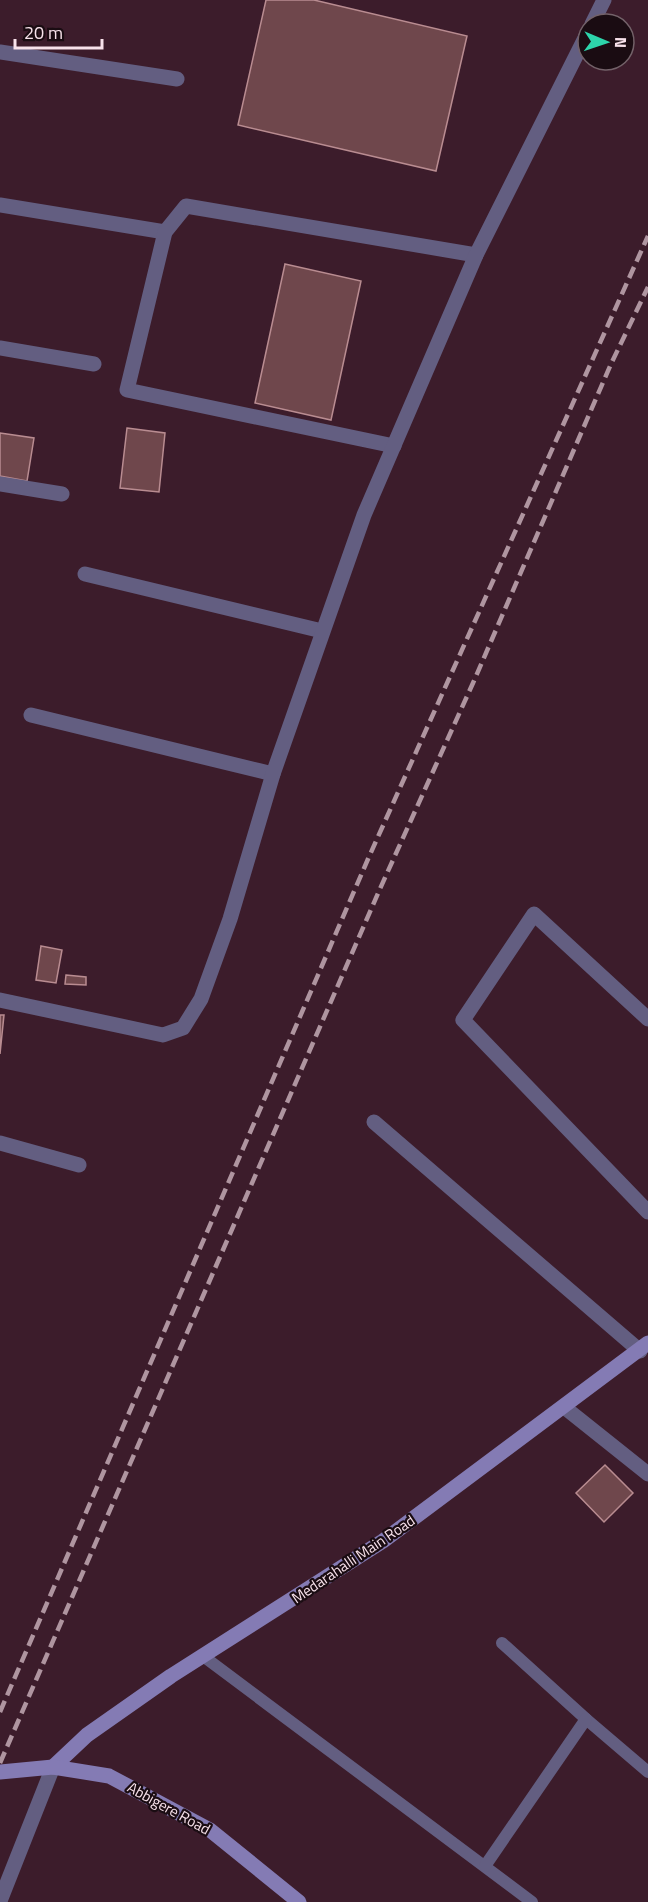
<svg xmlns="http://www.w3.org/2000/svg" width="648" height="1902" font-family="'Titillium Web',sans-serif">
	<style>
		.building { fill: #6f474c; stroke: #b98c91; stroke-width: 1.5 }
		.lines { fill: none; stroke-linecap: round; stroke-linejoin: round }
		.lane { stroke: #635e81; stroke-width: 12 }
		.street { stroke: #635e81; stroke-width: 15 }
		.secondary { stroke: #847bb4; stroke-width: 15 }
		.rail { stroke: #af95a0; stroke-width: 4.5; stroke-dasharray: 12 6; stroke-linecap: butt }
		.labels { text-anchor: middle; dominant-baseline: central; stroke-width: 4.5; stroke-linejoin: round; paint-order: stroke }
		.street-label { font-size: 15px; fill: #f8e2eb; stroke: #1a0c12 }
	</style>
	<rect width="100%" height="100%" fill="#3c1c2b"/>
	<g class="building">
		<polygon points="266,0 314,0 467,36 436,171 238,125"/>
		<polygon points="285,264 361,281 331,420 255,403"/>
		<polygon points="127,428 165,433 159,492 120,488"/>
		<polygon points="0,433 34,438 27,481 0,476"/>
		<polygon points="41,946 62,950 56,983 36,980"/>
		<polygon points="66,975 86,977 86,985 65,984"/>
		<polygon points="0,1015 4,1015 0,1054"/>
		<polygon points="605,1465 633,1493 604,1522 576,1493"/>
	</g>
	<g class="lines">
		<g class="lane">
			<polyline points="502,1643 586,1719 648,1772"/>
			<polyline points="203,1656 532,1902"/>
			<polyline points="485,1866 586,1719"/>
		</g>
		<g class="street">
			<polyline points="592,24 604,0"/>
			<polyline points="0,52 177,79"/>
			<polyline points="0,205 165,232"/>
			<polyline points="0,348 94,364"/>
			<polyline points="394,446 127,390 165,232 186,206 476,255"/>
			<polyline points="0,484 62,494"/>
			<polyline points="85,574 322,631"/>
			<polyline points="31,715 273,774"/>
			<polyline points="0,1000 163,1035 183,1028 201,999 230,919 273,774 364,515 476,255 588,32"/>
			<polyline points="648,1019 534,914 463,1020 648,1212"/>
			<polyline points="374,1122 640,1351"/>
			<polyline points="0,1143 79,1165"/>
			<polyline points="564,1407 648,1474"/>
			<polyline points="0,1901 53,1767"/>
		</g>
		<g class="secondary">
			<polyline points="53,1767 87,1735 171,1676 383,1541 648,1343"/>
			<polyline points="0,1772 53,1767 109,1776 210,1830 299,1902"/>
		</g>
		<g class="rail">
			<polyline points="0,1712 368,859 648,236"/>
			<polyline points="0,1763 379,891 473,683 611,364 648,287"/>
		</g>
	</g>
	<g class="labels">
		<g class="street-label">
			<text transform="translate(353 1559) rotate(-34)">Medarahalli Main Road</text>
			<text transform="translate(169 1808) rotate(29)">Abbigere Road</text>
		</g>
	</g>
	<g transform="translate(606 42) rotate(92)"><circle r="28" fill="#1a0c12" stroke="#736269" stroke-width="1.5"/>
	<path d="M0-4.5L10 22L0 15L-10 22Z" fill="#2dd5ab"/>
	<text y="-9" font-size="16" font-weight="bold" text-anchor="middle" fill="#f8e2eb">N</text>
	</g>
	<path d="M15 39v9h87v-9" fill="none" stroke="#f8e2eb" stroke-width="3"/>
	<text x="24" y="39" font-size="18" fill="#f8e2eb" stroke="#1a0c12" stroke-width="4.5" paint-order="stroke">20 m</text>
</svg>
